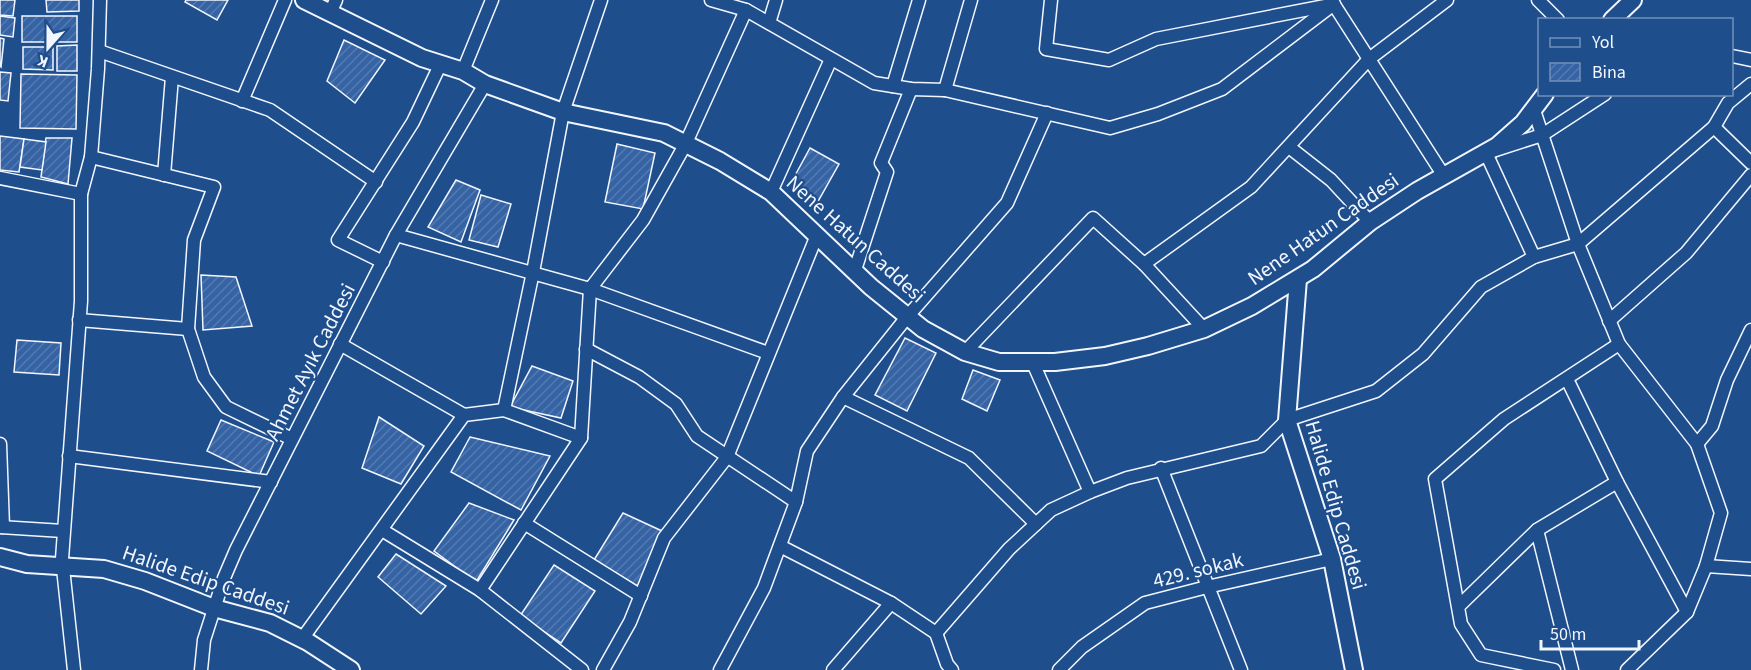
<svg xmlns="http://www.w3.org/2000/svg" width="1751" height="670" font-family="'Source Sans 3',sans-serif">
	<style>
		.building { fill: url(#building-hatch); stroke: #f2f6ff; stroke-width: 1.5 }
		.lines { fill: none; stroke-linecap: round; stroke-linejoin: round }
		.street-casing { stroke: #f2f6ff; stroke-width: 15 }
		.secondary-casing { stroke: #f2f6ff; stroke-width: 20 }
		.street { stroke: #1f4e8c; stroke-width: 12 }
		.secondary { stroke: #1f4e8c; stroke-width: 16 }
		.labels { text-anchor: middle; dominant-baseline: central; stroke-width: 4.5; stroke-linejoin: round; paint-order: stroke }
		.street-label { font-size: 21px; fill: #f2f6ff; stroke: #1f4e8c }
	</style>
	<defs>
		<pattern id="building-hatch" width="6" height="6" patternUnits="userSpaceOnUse" patternTransform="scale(1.5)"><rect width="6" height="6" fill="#3563a3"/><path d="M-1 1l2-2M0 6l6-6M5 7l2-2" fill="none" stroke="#537ab1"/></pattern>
	</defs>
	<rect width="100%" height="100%" fill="#1f4e8c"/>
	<g class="building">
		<polygon points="0,0 15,0 13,16 0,15"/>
		<polygon points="46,0 79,0 79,11 47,12"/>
		<polygon points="186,0 228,0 217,20 185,2"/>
		<polygon points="0,16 15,18 13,37 0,35"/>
		<rect x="22" y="16" width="55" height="26"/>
		<polygon points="0,38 4,39 1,67 0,66"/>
		<polygon points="344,40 385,60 355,103 327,81"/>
		<polygon points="77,45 77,71 57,71 57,46"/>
		<polygon points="23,47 53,47 53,70 23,69"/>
		<polygon points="0,72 11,73 8,101 0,100"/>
		<polygon points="21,74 77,75 76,129 20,128"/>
		<polygon points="0,136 24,139 19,172 0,170"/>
		<polygon points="46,138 72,138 68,184 41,177"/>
		<polygon points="24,139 46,142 42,170 20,167"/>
		<polygon points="617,144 655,153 643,209 605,202"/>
		<polygon points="810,148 839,164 816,205 792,181"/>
		<polygon points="456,180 480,190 461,242 428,227"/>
		<polygon points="481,195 511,204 498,247 469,240"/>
		<polygon points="201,275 236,277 252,326 203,330"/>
		<polygon points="905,338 936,353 907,411 875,395"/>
		<polygon points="17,340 61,343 59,375 14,372"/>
		<polygon points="532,366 573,381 561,418 510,407"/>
		<polygon points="973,370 1000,380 987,411 962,399"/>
		<polygon points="379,417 424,446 401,484 362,468"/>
		<polygon points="221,420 274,442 259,476 207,451"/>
		<polygon points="470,437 550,456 521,510 451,472"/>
		<polygon points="469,503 514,520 476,582 434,551"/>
		<polygon points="623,513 662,531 639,587 594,560"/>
		<polygon points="396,554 446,586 421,614 378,577"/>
		<polygon points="554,565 595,591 561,643 520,616"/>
	</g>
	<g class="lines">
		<g class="street-casing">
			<g id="street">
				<polyline points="711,0 746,10 874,83 911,89 945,90 1110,128 1158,114 1222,89 1334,4"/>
				<polyline points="1051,0 1046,49 1109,60 1156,39 1330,5"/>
				<polyline points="1331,0 1444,176"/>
				<polyline points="1538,0 1558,20"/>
				<polyline points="330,13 336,0"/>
				<polyline points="769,23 776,0"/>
				<polyline points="99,51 270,110 376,182"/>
				<polyline points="1732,56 1751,60"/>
				<polyline points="463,71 492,0"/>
				<polyline points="893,86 919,0"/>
				<polyline points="945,90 971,0"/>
				<polyline points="242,101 285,0"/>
				<polyline points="1534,110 1578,244 1619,344 1697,444 1721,513 1706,566 1687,612 1627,670"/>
				<polyline points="1714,127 1751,163"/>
				<polyline points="1289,147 1331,180 1370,222"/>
				<polyline points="91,157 214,187 194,240 188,329 204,377 226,407 292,439"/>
				<polyline points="164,175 172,77"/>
				<polyline points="0,178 81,194"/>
				<polyline points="771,192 831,59"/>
				<polyline points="396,235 590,289 768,353"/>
				<polyline points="1534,257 1486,153 1542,135 1605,94"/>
				<polyline points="383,262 338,240 413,122 441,63"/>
				<polyline points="1144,264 1251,187 1369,59 1447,0"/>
				<polyline points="855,270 887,172 881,163 911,89"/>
				<polyline points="79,320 188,329"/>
				<polyline points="1609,321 1686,253 1751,175"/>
				<polyline points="340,344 464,415"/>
				<polyline points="586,349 639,377 676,404 697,436 796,502"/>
				<polyline points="965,352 1093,218 1144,264 1204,329"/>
				<polyline points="1033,363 1090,492"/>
				<polyline points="1567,379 1617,482 1687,612"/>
				<polyline points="843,397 969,458 1036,524"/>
				<polyline points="504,410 533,272 563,112 601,0"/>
				<polyline points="0,444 3,527"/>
				<polyline points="1697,444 1712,426 1727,380 1751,330"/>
				<polyline points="69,456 271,482"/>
				<polyline points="1161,468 1241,670"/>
				<polyline points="524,523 641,596"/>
				<polyline points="0,527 63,531"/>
				<polyline points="382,530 480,590 582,670"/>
				<polyline points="1537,530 1572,670"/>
				<polyline points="780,546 891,603 936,633 947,664 952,670"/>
				<polyline points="1706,566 1751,569"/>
				<polyline points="480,590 581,438 590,289 643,220 685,145 746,10"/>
				<polyline points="1459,606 1537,530 1617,482"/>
				<polyline points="936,633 1009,549 1051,510 1090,492 1127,478 1261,446 1287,420 1376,391 1423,354 1481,287 1534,257 1578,244 1714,127 1728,103 1751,84"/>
				<polyline points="302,639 464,415 504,410 581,438"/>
				<polyline points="74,670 62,559 81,301 81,194 91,157 98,69 100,0"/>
				<polyline points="201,670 204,640 224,578 236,550 396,235 485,84"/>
				<polyline points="603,670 630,622 664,538 727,457 817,235"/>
				<polyline points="720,670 764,588 796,502 807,451 843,397 907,317 1007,203 1047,113"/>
				<polyline points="833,670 891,603"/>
				<polyline points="1059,670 1082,647 1145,603 1207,587 1332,559"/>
				<polyline points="1554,670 1481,655 1461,624 1435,479 1504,419 1619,344"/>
			</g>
		</g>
		<g class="secondary-casing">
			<g id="secondary">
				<polyline points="304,0 422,58 463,71 485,84 563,112 664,133 720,161 771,192 871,287 923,329 965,352 999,362 1055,362 1105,356 1148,346 1204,329 1252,306 1313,269 1370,222 1417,191 1497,146 1523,123 1545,94"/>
				<polyline points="1612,20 1633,0"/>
				<polyline points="1298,279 1287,420 1332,559 1354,670"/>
				<polyline points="0,557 27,564 104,569 145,581 214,608 270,623 308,642 351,670"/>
			</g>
		</g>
		<use href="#street" class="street"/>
		<use href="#secondary" class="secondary"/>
	</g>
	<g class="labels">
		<g class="street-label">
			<text transform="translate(1323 229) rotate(-35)">Nene Hatun Caddesi</text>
			<text transform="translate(856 239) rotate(42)">Nene Hatun Caddesi</text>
			<text transform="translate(310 362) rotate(-63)">Ahmet Ayık Caddesi</text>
			<text transform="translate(1336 505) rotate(74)">Halide Edip Caddesi</text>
			<text transform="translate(1198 570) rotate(-14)">429. sokak</text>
			<text transform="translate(206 580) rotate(19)">Halide Edip Caddesi</text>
		</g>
	</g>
	<rect x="1538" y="18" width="195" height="78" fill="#1f4e8c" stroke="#7391ba" stroke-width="1.5"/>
	<rect x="1550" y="38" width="30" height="9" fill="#1f4e8c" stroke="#7391ba" stroke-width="1.5"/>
	<text x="1592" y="48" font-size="18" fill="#f2f6ff">Yol</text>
	<rect x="1550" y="63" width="30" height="18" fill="url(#building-hatch)" stroke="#7391ba" stroke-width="1.5"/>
	<text x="1592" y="78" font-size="18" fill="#f2f6ff">Bina</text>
	<g transform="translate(48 48) rotate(201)" stroke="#1f4e8c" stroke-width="4.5" paint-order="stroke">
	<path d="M0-4.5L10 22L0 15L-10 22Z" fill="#f2f6ff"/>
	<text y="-9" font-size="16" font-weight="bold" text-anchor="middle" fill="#f2f6ff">K</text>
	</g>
	<path d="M1541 640v9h98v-9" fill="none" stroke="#f2f6ff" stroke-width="3"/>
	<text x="1550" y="640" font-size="18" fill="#f2f6ff" stroke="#1f4e8c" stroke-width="4.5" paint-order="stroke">50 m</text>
</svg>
